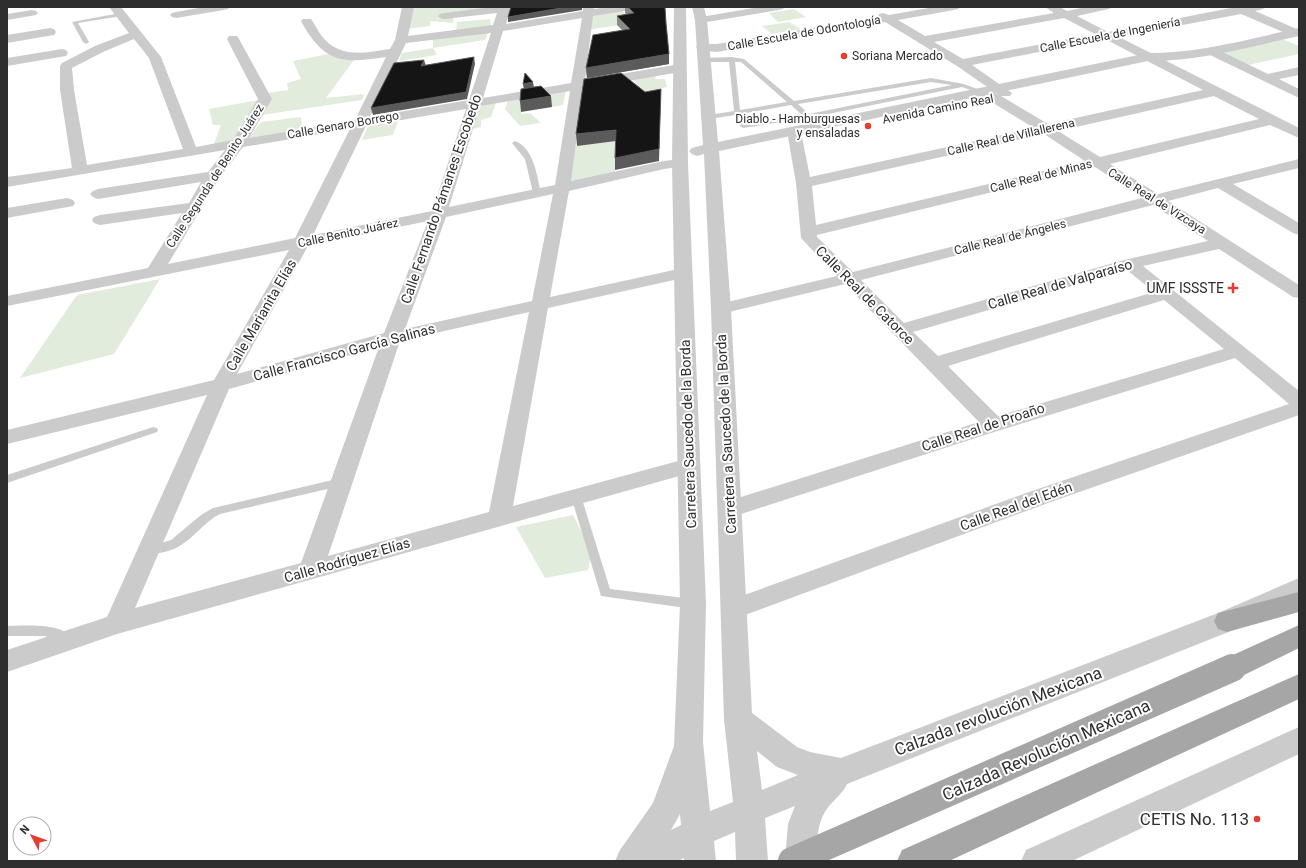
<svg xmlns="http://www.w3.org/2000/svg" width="1306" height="868" font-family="Roboto,sans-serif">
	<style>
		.green { fill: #e2ecdc }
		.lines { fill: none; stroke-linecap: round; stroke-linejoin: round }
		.service { fill: #cbcbcb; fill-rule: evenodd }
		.minor { fill: #cbcbcb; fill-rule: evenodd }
		.tertiary { fill: #cbcbcb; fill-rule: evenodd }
		.primary { fill: #a6a6a6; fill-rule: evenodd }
		.primary-bridge { stroke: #a6a6a6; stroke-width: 28 }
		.wall { fill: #8a8a8a }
		.shaded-wall { fill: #5b5b5b }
		.building { fill: #151515; stroke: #5b5b5b }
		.poi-dot { fill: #e53d30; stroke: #fff; stroke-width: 1.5 }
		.labels { text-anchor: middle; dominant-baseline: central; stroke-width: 4; stroke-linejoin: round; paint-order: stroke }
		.far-street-label { font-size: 12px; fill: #2e2e2e; stroke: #fff }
		.far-poi-label { font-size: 12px; fill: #2e2e2e; stroke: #fff; text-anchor: start }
		.street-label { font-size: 14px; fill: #2e2e2e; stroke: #fff }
		.poi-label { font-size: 14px; fill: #2e2e2e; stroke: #fff; text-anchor: end }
		.near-street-label { font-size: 17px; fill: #2e2e2e; stroke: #fff }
		.near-poi-label { font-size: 17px; fill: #2e2e2e; stroke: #fff; text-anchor: end }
	</style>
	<rect width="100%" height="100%" fill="#fff"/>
	<g class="green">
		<polygon points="413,7 481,7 492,8 454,16 453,23 430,21 430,26 406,29"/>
		<polygon points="621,9 634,23 586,30 588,14"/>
		<polygon points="794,9 806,17 778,22 769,13"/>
		<polygon points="490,19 491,26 456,32 457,22"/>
		<polygon points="789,22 801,29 772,34 762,26"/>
		<polygon points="489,31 485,40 433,48 437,55 399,61 402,53 433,48 433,38"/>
		<polygon points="1277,37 1299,46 1299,54 1243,66 1212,51"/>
		<polygon points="333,53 356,57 326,98 364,94 362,100 262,115 267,93 288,90 287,83 301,79 293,61"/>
		<polygon points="657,72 655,79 665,79 667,87 641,92 631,76"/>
		<polygon points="566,91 563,105 552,107 540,95"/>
		<polygon points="523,98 521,114 530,113 541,123 520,126 505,109 508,100"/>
		<polygon points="265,99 239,141 214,144 221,125 213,125 209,109"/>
		<polygon points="474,103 496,103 491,117 481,120 481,127 465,131"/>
		<polygon points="301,117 302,129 248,139 261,122"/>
		<polygon points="399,119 393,135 362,140 369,124"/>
		<polygon points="616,141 615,172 563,184 568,147"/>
		<polygon points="160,279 114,354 20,378 77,295"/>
		<polygon points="573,515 592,552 588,570 545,578 516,527"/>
	</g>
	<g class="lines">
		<g class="service">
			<polygon points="120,13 122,14 122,16 78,23 89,42 86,44 83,42 72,22"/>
			<path d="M 732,57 L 744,59 L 794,101 L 931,78 L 964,84 L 985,92 L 982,94 L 962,87 L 813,117 L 827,130 L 827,132 L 825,133 L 806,118 L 743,128 L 740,126 L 735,115 L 709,119 L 706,117 L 709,115 L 734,111 L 729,62 L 703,62 L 700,60 L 703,58 ZM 735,62 L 741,62 L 787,102 L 740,110 ZM 931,82 L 952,85 L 809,114 L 798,104 ZM 791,105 L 802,115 L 745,124 L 741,114 Z"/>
			<path d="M 515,141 C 534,148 537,176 541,193 L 540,195 L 534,195 L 533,193 L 525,159 L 512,143 Z"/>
			<polygon points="153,427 157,428 158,430 157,432 7,483 7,475"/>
			<path d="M 341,478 L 345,479 L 346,482 L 345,485 L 220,514 C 204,522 194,538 178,547 C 169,552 158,553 148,555 L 144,554 L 142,551 L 144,548 L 171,540 L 201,515 L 213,508 Z"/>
			<polygon points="576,492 580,493 581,496 610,589 693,599 697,601 699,604 697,607 693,609 601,596 571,496 572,493"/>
			<path d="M 7,626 C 24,626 64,622 73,640 L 71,644 L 67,645 L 45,636 L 7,636 Z"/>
		</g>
		<g class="minor">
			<path d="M 109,7 L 121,7 L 161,57 L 196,147 L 233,140 L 258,99 L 227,39 L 229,36 L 237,36 L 239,39 L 272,99 L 249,138 L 355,120 L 386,57 C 342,64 324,63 301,21 L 303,19 L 311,19 C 315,24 317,30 321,35 C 339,59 364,53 390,49 L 395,40 L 402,7 L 414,7 L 408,36 L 493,25 L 497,13 L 444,19 L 440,18 L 438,16 L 440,14 L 444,13 L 492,7 L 511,7 L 506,24 L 583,11 L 583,7 L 595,7 L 594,9 L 610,7 L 637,7 L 635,9 L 631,10 L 593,16 L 585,80 L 680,64 L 684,65 L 686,68 L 684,71 L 680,72 L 583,89 L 571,181 L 664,161 L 680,159 L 685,160 L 687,163 L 685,166 L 664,169 L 569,191 L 550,297 L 683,268 L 689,269 L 692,273 L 689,277 L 683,278 L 548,308 L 513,506 L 689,458 L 697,461 L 700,466 L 697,471 L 117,634 L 7,672 L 7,650 L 107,617 L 207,395 L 7,444 L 7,430 L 214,380 L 289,250 L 7,306 L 7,296 L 148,268 L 182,213 L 100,225 L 94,223 L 92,220 L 94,217 L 100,215 L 189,203 L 201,182 L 98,199 L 93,197 L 90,194 L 93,191 L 98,189 L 208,172 L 225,150 L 7,187 L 7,177 L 72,168 L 60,90 L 60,66 L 62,63 L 95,46 L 129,33 ZM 582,18 L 571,83 L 483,98 L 503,31 ZM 491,33 L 469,100 L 370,117 L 406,43 ZM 134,39 L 149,58 L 183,149 L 87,165 L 74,90 L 72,68 L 103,52 ZM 570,91 L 555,185 L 449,207 L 480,106 ZM 466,109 L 432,211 L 313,235 L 366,126 ZM 350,129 L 295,238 L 168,264 L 220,177 L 243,147 ZM 553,194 L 532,301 L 405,329 L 446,217 ZM 428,221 L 384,333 L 237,374 L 308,246 ZM 529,312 L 489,512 L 328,556 L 400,341 ZM 379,347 L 301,563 L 135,608 L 229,389 Z"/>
			<polygon points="204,7 230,7 228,9 224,10 176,18 172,17 170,15 172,13 176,12"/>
			<polygon points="759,7 785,7 783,9 779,10 701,23 697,22 695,20 697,18 701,17"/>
			<path d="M 934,7 L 960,7 L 958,9 L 954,10 L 898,20 L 925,36 L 1054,13 L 1045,7 L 1060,7 L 1067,11 L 1086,7 L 1111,7 L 1109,9 L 1077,16 L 1108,32 L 1236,7 L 1265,7 L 1263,9 L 1255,11 L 1299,30 L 1299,36 L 1292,36 L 1241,14 L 1119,37 L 1299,128 L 1299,138 L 1270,125 L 1110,164 L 1158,194 L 1299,159 L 1299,168 L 1233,184 L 1299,223 L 1299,235 L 1293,233 L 1218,188 L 1168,201 L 1299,285 L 1299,298 L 1293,297 L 1219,249 L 1143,266 L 1299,391 L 1299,415 L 1048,503 L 734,619 L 725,616 L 722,609 L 725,602 L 1032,491 L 1289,404 L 1235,358 L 991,433 L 738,515 L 730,517 L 722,515 L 719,509 L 722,503 L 979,422 L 845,284 L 721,314 L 715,313 L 712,309 L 715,305 L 837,276 L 801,238 L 796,183 L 788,137 L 790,134 L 795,133 L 800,134 L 802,137 L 810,177 L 1034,128 L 990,101 L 977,95 L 975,92 L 977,89 L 987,89 L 999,95 L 957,66 L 885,22 L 717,52 L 698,50 L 696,47 L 698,44 L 717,44 L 878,17 L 879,14 L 883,13 L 889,15 ZM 1064,18 L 1095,34 L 963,59 L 934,42 ZM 1105,39 L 1203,90 L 1048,124 L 1001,96 L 1010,96 L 1012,93 L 972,65 ZM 1214,96 L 1259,119 L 1100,157 L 1058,131 ZM 1044,134 L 1085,161 L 816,225 L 812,186 ZM 1095,167 L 1142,198 L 853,272 L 817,237 L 817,235 ZM 1153,205 L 1208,241 L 1124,260 L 904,323 L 861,280 ZM 1127,270 L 1154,292 L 938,356 L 913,332 ZM 1164,300 L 1224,349 L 998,416 L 948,366 Z"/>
			<polygon points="32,10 36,11 38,13 36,15 7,20 7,14"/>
			<polygon points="50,28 54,29 56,32 54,35 7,43 7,35"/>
			<polygon points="1212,47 1268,74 1299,67 1299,75 1279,79 1299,89 1299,98 1208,54 1206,51 1208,48"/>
			<polygon points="62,49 66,50 68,53 66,56 7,66 7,58"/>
			<polygon points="67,198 73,200 75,203 73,206 7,218 7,208"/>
		</g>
		<g class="tertiary">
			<path d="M 674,7 L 686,7 L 688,163 L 706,604 L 703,742 L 710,811 L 733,802 L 724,719 L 711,309 L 704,154 L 697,156 L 692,154 L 689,151 L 692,148 L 703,145 L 695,20 L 692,7 L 704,7 L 707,20 L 718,142 L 1148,53 C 1200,53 1249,39 1299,28 L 1299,36 C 1249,47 1200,61 1148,61 L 719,151 L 731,309 L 752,713 L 797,747 L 810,752 L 841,758 L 1218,613 L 1299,578 L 1299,599 L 1236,629 L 847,784 C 843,793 835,799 829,806 C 816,822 817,841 817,861 L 785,861 L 788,824 L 795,806 L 765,818 L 768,861 L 736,861 L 735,832 L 714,841 L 716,861 L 684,861 L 684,858 L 678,861 L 615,861 L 620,850 L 653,803 L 674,746 L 680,604 L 672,163 ZM 757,751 L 777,767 L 798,775 L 762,790 ZM 680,814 L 681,825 L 671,830 Z"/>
			<polygon points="1299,727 1299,754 1072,861 1021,861 1026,850"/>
		</g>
		<g class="primary">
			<polygon points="1299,592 1299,612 1227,632 1218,629 1214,621 1218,613"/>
			<polygon points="1299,625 1299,648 1242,676 1232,680 1222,676 1218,668 1222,660"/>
			<polygon points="1299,674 1299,699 949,861 897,861 902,850"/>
		</g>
		<polyline class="primary-bridge" points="792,861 1232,668"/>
	</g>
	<polygon class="wall" points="625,7 665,7 666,23 669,54 669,64 587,78 586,68 622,30 617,25 617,16 626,14 625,13"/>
	<g class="shaded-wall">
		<polygon points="567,7 582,7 582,10 508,22 508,17"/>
		<polygon points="669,54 669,64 587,78 586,68"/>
		<polygon points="474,57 475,64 467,99 373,115 371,108"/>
		<polygon points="424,60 426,66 421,66"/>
		<polygon points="533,82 534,88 524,90 523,84"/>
		<polygon points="661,89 659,161 615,170 615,158"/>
		<polygon points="551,96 552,107 521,112 520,101"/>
		<polygon points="616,130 616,141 577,146 576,134"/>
	</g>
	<g class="building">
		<polygon points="511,7 567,7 508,17"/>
		<polygon points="628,7 665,7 666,23 669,54 586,68 593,35 630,29 617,16 634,13"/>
		<polygon points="474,57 466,92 371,108 394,63 424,60 421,66"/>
		<polygon points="525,73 533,82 523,84"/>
		<polygon points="621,73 645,92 661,89 659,149 615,158 616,130 576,134 584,79"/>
		<polygon points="541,86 551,96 520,101 521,89"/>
	</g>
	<g class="poi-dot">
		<circle cx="844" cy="56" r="4"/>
		<circle cx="868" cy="126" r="4"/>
		<path d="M1231 282h4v4h4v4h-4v4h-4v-4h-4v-4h4z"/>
		<circle cx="1257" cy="819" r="4"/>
	</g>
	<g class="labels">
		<g class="far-street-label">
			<text transform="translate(804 33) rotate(-10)">Calle Escuela de Odontología</text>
			<text transform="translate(1110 35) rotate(-11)">Calle Escuela de Ingeniería</text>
			<text transform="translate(938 109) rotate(-11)">Avenida Camino Real</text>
			<text transform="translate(343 125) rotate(-10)">Calle Genaro Borrego</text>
			<text transform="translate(1011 137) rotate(-13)">Calle Real de Villallerena</text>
			<text transform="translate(215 176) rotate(-57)">Calle Segunda de Benito Juárez</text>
			<text transform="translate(1041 176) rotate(-14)">Calle Real de Minas</text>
			<text transform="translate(1157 201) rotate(32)">Calle Real de Vizcaya</text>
			<text transform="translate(348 233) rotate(-12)">Calle Benito Juárez</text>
			<text transform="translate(1010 237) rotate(-14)">Calle Real de Ángeles</text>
		</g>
		<g class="far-poi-label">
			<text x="852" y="56">Soriana Mercado</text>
			<text x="860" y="119" text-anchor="end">Diablo - Hamburguesas<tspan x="860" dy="14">y ensaladas</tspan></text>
		</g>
		<g class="street-label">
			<text transform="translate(441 199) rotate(-71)">Calle Fernando Pámanes Escobedo</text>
			<text transform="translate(1060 284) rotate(-16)">Calle Real de Valparaíso</text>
			<text transform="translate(865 295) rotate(45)">Calle Real de Catorce</text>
			<text transform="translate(261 315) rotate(-60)">Calle Marianita Elías</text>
			<text transform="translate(344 352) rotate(-15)">Calle Francisco García Salinas</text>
			<text transform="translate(983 427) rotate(-18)">Calle Real de Proaño</text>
			<text transform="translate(688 434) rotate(-92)">Carretera Saucedo de la Borda</text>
			<text transform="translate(726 434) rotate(-93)">Carretera a Saucedo de la Borda</text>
			<text transform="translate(1016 506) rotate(-20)">Calle Real del Edén</text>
			<text transform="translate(347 560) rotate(-16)">Calle Rodríguez Elías</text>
		</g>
		<g class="poi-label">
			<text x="1224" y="288">UMF ISSSTE</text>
		</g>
		<g class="near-street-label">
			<text transform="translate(998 711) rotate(-21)">Calzada revolución Mexicana</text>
			<text transform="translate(1046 750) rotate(-24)">Calzada Revolución Mexicana</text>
		</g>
		<g class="near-poi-label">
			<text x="1249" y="819">CETIS No. 113</text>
		</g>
	</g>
	<rect width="1306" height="868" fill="none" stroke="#2e2e2e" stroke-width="16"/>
	<g transform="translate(32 836) rotate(311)"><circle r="19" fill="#ffffff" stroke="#ababab"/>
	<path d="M0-3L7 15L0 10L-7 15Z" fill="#e53d30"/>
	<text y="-6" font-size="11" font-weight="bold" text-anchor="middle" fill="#2e2e2e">N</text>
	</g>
</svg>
